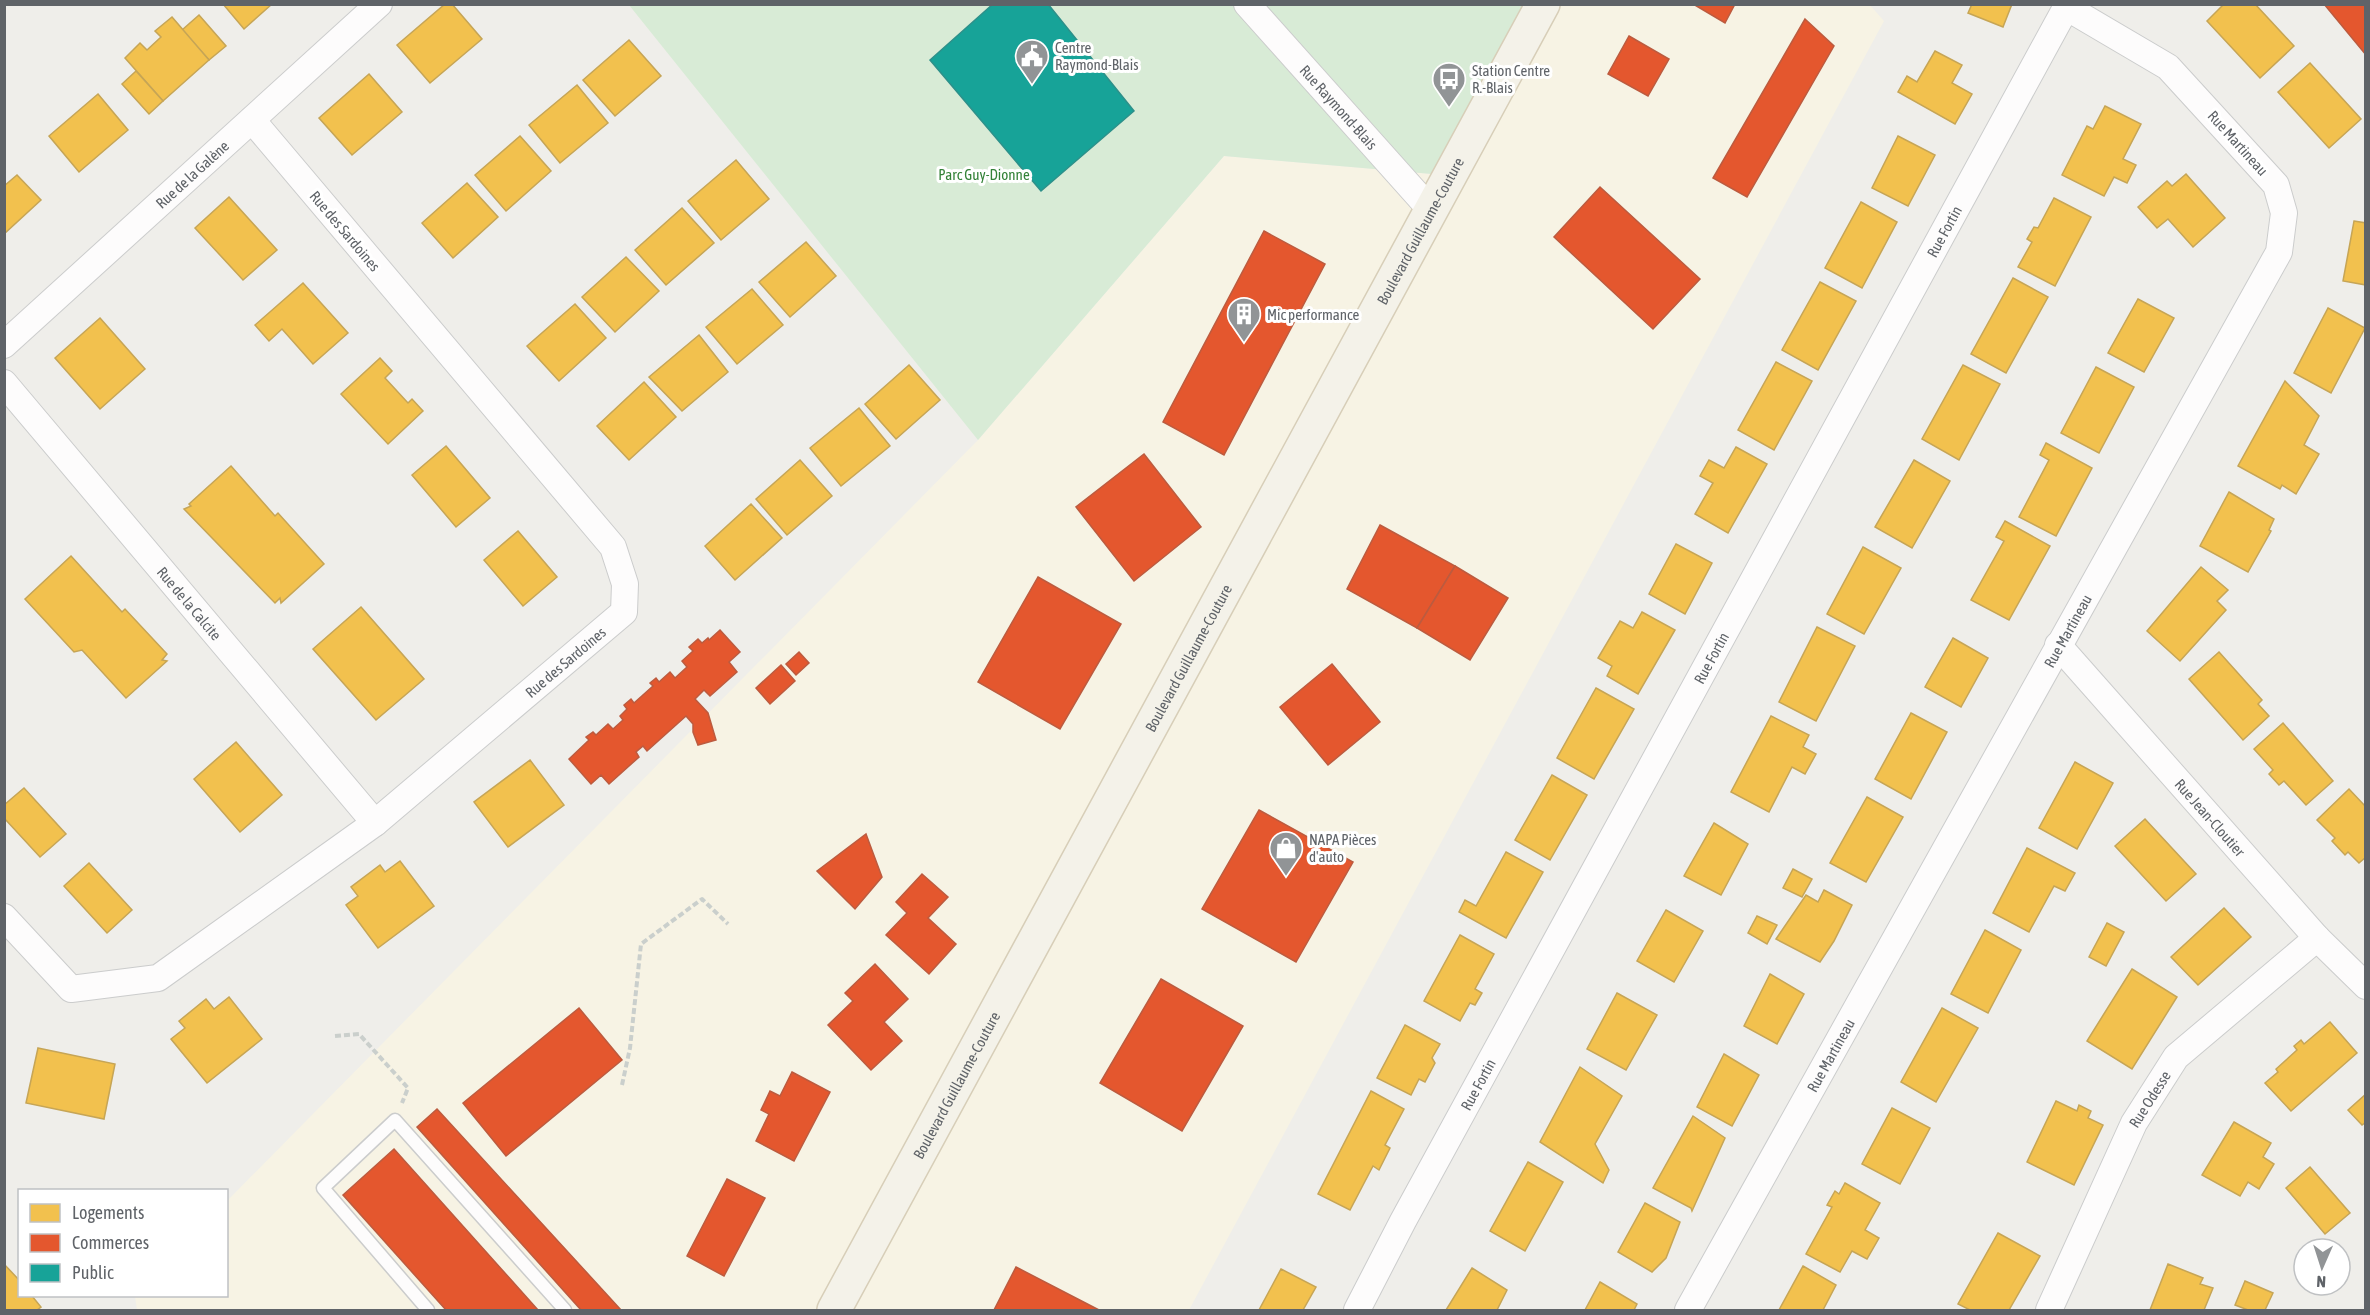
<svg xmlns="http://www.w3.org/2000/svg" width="2370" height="1315" font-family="'Asap Condensed',sans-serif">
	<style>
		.commercial { fill: #f7f3e4 }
		.green { fill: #d8ebd6 }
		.homes { fill: #f2c14e; stroke: #c6a556; stroke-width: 1.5 }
		.shops { fill: #e4572e; stroke: #bc5b3f; stroke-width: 1.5 }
		.public { fill: #17a398; stroke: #2d908a; stroke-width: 1.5 }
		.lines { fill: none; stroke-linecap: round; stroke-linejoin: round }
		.lane-casing { stroke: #cbcccc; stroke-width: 15 }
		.street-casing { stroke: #cbcccc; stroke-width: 28 }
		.primary-casing { stroke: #d7ceb8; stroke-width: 36 }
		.path { stroke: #cacfcc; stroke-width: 4; stroke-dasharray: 6 3; stroke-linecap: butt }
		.lane { stroke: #fdfcfc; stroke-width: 12 }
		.street { stroke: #fdfcfc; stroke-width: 26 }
		.primary { stroke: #f4f2e9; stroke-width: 33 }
		.labels { text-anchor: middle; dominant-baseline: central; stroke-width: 6; stroke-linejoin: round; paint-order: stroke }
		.poi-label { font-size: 15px; fill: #5f6368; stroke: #fff; text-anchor: start }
		.street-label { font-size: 15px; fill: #5f6368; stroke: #fff }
		.park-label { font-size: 15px; fill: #348238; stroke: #fff }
	</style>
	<rect width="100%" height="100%" fill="#efeeea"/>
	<polygon class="commercial" points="1869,4 1884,21 1189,1310 137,1310 135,1296 226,1296 227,1201 978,440 1224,156 1432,174 1546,5"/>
	<polygon class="green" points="629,5 1526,5 1432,174 1224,156 978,440"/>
	<g class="homes">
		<polygon points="223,4 272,4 244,29"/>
		<polygon points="445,4 452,4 482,39 430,83 397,45"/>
		<polygon points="1972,4 2012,4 2003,27 1968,13"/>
		<polygon points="2224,4 2255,4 2294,46 2260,78 2207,21"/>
		<polygon points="199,15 226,46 209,60 182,30"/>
		<polygon points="172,17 209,60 163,101 125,58 140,43 147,50 161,37 155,31"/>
		<polygon points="629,40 661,76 615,116 583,80"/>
		<polygon points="1935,51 1962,65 1952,83 1972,94 1955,124 1898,92 1907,76 1917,82"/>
		<polygon points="2310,63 2361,119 2329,148 2278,92"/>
		<polygon points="136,71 163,101 149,114 122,84"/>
		<polygon points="369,74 402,112 352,155 319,118"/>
		<polygon points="577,85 608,123 560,163 529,125"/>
		<polygon points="98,94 128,130 79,172 49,136"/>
		<polygon points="2105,106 2141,124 2123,159 2136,165 2127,183 2114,177 2104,196 2062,175 2087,126 2093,129"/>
		<polygon points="520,136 551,171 506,211 475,175"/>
		<polygon points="1898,136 1935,155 1908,206 1872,188"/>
		<polygon points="736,160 769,199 721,240 688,201"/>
		<polygon points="2186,174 2225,218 2193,247 2168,219 2157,228 2138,207 2167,181 2172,186"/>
		<polygon points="17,175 41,200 4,234 4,186"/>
		<polygon points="467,183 498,217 453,258 422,223"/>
		<polygon points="229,197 277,250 243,280 195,228"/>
		<polygon points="2054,198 2091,217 2055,286 2018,267 2032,242 2027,239 2034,227 2038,228"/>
		<polygon points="1861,202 1897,222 1862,288 1825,268"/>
		<polygon points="682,208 714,243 666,285 635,250"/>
		<polygon points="2354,221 2366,223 2366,285 2343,281"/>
		<polygon points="806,242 836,276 790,317 759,282"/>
		<polygon points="626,257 659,291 615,332 582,297"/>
		<polygon points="2013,278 2048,297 2006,373 1971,354"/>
		<polygon points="1820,282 1856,301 1818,370 1782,350"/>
		<polygon points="303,283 348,333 313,364 282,329 269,341 255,325"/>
		<polygon points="752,289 783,325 737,364 706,327"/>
		<polygon points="2138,299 2174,318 2144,372 2108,353"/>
		<polygon points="575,304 606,338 559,381 527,346"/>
		<polygon points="2328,308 2365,328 2331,393 2294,373"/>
		<polygon points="100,318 145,369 100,409 55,358"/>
		<polygon points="699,335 728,372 682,411 649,377"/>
		<polygon points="380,358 392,371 385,378 408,403 412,399 423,411 388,444 341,394"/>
		<polygon points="1776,362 1812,381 1774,450 1738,430"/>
		<polygon points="909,365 940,400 896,439 865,404"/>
		<polygon points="1963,365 2000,384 1959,460 1922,439"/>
		<polygon points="2096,367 2134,387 2099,453 2061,433"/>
		<polygon points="2285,381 2319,416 2304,445 2319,454 2296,494 2282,485 2280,489 2238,466"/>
		<polygon points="644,382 676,417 629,460 597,426"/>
		<polygon points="859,408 890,446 841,486 810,448"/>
		<polygon points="2046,443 2092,468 2056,536 2019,517 2049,460 2040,455"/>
		<polygon points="446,446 490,498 456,527 412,475"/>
		<polygon points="1736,447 1767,464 1728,533 1695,514 1713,483 1700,476 1709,460 1724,468"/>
		<polygon points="800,460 832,496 787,535 756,499"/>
		<polygon points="1914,460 1950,481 1912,548 1875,527"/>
		<polygon points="231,466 275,516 278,513 324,564 281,603 280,598 275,603 184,509 191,506 189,504"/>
		<polygon points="2229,492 2274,519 2269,530 2271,531 2248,572 2200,546"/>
		<polygon points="751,504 782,538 735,580 705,546"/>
		<polygon points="2005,521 2050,546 2009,620 1971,600 2004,541 1996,537"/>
		<polygon points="518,531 557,577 523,606 484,560"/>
		<polygon points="1676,544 1712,563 1685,614 1649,594"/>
		<polygon points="1863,547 1901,568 1864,634 1827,614"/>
		<polygon points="71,556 122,612 125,609 167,654 162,660 167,661 126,698 82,650 74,652 25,599"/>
		<polygon points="2201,567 2228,590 2217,601 2226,610 2180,661 2147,631"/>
		<polygon points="361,607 424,679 376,720 313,649"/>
		<polygon points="1642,612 1675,630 1638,694 1607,676 1612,666 1598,658 1620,621 1633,628"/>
		<polygon points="1817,627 1855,646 1816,721 1779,702"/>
		<polygon points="1953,638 1988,658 1961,707 1925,687"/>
		<polygon points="2219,652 2262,700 2258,704 2269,716 2243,740 2189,679"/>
		<polygon points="1596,688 1634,709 1594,779 1557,758"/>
		<polygon points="1911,713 1947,732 1911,799 1875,779"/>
		<polygon points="1771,716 1809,735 1803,747 1816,754 1805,774 1792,767 1769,812 1731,792"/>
		<polygon points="2283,723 2333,781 2306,805 2284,781 2279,785 2269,774 2273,770 2254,749"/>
		<polygon points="236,742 282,795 240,832 194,779"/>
		<polygon points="530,760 564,805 508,847 474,802"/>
		<polygon points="2075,762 2113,783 2077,849 2039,828"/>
		<polygon points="1552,775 1587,795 1550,860 1515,840"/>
		<polygon points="24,788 66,834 40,857 4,818 4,805"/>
		<polygon points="2349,789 2366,807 2366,857 2359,863 2348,852 2345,855 2332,841 2335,838 2317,820"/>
		<polygon points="1867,797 1903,817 1866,882 1830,863"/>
		<polygon points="2145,819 2196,874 2166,901 2115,846"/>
		<polygon points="1714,823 1748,844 1721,895 1684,876"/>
		<polygon points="2027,848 2075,873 2065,891 2054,886 2029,932 1993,913"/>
		<polygon points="1506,852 1543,872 1506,938 1459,912 1465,900 1476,906"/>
		<polygon points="400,861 434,906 378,948 346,905 358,896 351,887 380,865 385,872"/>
		<polygon points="89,863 132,910 107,933 64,886"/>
		<polygon points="1793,869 1812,879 1802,897 1783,888"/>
		<polygon points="1824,890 1852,905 1834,941 1820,962 1776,939 1806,895 1818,902"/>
		<polygon points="2224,908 2251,937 2198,985 2171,957"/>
		<polygon points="1666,910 1703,931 1674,982 1637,961"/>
		<polygon points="1757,916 1777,925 1767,944 1748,933"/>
		<polygon points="2107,923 2124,932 2106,966 2089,957"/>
		<polygon points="1985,930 2021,950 1988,1013 1951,994"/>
		<polygon points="1460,935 1494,954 1475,989 1482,993 1475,1005 1470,1003 1460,1021 1424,1001"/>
		<polygon points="2132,969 2177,997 2132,1069 2087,1041"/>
		<polygon points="1770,974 1804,994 1777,1044 1744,1026"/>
		<polygon points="1617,993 1657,1015 1626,1070 1587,1049"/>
		<polygon points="229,997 262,1039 207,1083 171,1039 185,1028 179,1021 206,999 214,1009"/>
		<polygon points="1942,1008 1978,1028 1936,1102 1901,1082"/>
		<polygon points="2330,1022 2357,1053 2291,1111 2265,1083 2278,1072 2276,1069 2297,1050 2294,1046 2301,1040 2304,1044"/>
		<polygon points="1405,1025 1440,1044 1432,1058 1435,1063 1425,1082 1419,1079 1411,1095 1377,1078"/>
		<polygon points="38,1048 115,1064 104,1119 26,1103"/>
		<polygon points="1724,1054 1759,1075 1732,1126 1697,1107"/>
		<polygon points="1580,1067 1622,1096 1595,1144 1609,1170 1603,1183 1540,1142"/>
		<polygon points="1371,1091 1404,1109 1385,1145 1390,1148 1379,1170 1373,1166 1350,1210 1318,1194"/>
		<polygon points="2366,1094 2366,1122 2362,1125 2348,1110"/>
		<polygon points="2056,1101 2077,1111 2079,1105 2091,1111 2088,1118 2103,1125 2074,1185 2027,1162"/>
		<polygon points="1892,1108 1930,1128 1900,1184 1862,1164"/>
		<polygon points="1693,1116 1725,1138 1692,1211 1691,1208 1653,1188"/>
		<polygon points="2234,1122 2271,1143 2263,1157 2274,1164 2259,1189 2248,1182 2240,1196 2202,1175"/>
		<polygon points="1528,1162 1563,1182 1525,1251 1490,1231"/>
		<polygon points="2310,1167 2350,1213 2325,1234 2286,1188"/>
		<polygon points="1845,1183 1880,1203 1865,1230 1879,1238 1867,1259 1852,1251 1840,1272 1806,1254 1832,1207 1827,1205 1835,1191 1839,1194"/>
		<polygon points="1645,1203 1680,1222 1666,1258 1652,1272 1618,1252"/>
		<polygon points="1998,1233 2040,1256 2009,1310 1970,1310 1958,1304"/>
		<polygon points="4,1264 20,1281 20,1296 32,1296 41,1307 37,1310 4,1310"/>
		<polygon points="2168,1264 2203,1278 2200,1284 2213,1288 2204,1310 2150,1310"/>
		<polygon points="1803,1266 1836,1285 1823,1310 1779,1310"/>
		<polygon points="1472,1268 1507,1290 1497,1310 1446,1310"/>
		<polygon points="1281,1269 1316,1287 1303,1310 1259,1310"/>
		<polygon points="2245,1281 2273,1293 2265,1310 2248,1310 2235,1305"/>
		<polygon points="1600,1282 1637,1304 1634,1310 1585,1310"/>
	</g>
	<g class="shops">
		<polygon points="1693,4 1735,4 1725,23"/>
		<polygon points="2324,4 2366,4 2366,55"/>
		<polygon points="1805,19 1834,46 1747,197 1713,178"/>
		<polygon points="1629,36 1669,59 1648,96 1608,74"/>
		<polygon points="1600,187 1700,279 1653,329 1554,237"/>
		<polygon points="1264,231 1325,264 1224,455 1163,422"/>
		<polygon points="1144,454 1201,527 1134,581 1076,507"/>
		<polygon points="1380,525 1455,566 1417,628 1347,589"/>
		<polygon points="1455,566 1508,598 1470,660 1417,628"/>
		<polygon points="1038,577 1121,624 1060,729 978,682"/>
		<polygon points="720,630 740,652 729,662 737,672 710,696 704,690 695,699 708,713 716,740 698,745 693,732 693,724 686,716 647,751 643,746 636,752 639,757 609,784 601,775 591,784 569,759 589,740 586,737 593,732 596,735 608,724 613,729 623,720 620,716 627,709 624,705 631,699 634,703 653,686 650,683 656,678 659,682 670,672 675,678 687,667 682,661 693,651 689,647 698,639 702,643 708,638 709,640"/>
		<polygon points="799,652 809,663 796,675 786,664"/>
		<polygon points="1332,664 1380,722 1328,765 1280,707"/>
		<polygon points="781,665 795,681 770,704 756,688"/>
		<polygon points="1259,810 1353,862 1296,962 1202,909"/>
		<polygon points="866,834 882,877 855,909 817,871"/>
		<polygon points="922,874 948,897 928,918 956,944 929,974 886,935 907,913 896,902"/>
		<polygon points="875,964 908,999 884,1022 902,1041 871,1070 828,1025 853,1001 845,993"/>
		<polygon points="1161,979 1243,1026 1182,1131 1100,1083"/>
		<polygon points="579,1008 622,1060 506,1156 463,1103"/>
		<polygon points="792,1072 830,1092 794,1161 756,1141 769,1114 761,1110 770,1091 780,1096"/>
		<polygon points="437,1109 621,1310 581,1310 417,1127"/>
		<polygon points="394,1149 538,1310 446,1310 343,1195"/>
		<polygon points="727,1179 765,1198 724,1276 687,1256"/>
		<polygon points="1016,1267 1099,1310 994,1310"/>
	</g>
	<polygon class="public" points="993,4 1048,4 1134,111 1041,191 930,60"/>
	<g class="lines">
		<g class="lane-casing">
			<polyline id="lane" points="428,1310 323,1188 395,1120 565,1310"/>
		</g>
		<g class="street-casing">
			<g id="street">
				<path id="s1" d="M 1247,4 L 1431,210"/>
				<path id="s2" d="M 4,345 L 379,4"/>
				<path id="s3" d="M 4,383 L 375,823"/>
				<path id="s4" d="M 2058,645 L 2317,938 L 2366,986"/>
				<path id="s5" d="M 4,917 L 71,989 L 158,978 L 375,823 L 624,612 L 625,584 L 613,547 L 252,120"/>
				<path id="s6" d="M 1357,1310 L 1403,1221 L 2068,4"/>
				<path id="s7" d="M 1688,1310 L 2279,252 L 2284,213 L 2276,185 L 2168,67 L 2066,7"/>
				<path id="s8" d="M 2049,1310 L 2134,1123 L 2176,1057 L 2317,938"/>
			</g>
		</g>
		<g class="primary-casing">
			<g id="primary">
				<path id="s9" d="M 834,1310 L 1543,4"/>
			</g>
		</g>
		<g class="path">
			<polyline points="335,1036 359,1034 408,1088 402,1103"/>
			<polyline points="622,1085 630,1048 641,944 702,899 728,924"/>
		</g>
		<use href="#lane" class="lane"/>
		<use href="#street" class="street"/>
		<use href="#primary" class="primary"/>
	</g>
	<defs>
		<g id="civic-pin" transform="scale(1.725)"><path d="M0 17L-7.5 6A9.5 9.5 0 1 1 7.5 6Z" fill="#919496" stroke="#fff"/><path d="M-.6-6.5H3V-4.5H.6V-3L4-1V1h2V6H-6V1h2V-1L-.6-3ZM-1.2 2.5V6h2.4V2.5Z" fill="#fff"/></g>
		<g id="bus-pin" transform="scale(1.725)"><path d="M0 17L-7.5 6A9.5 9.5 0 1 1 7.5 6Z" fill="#919496" stroke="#fff"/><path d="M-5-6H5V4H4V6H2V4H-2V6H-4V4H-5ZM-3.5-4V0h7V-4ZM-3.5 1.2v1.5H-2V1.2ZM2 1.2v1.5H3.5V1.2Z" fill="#fff"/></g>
		<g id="building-pin" transform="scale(1.725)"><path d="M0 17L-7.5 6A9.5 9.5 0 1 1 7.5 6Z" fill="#919496" stroke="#fff"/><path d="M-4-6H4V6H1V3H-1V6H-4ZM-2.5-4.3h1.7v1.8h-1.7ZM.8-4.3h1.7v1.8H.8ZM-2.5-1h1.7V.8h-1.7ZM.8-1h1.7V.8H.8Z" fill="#fff"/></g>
		<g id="shop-pin" transform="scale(1.725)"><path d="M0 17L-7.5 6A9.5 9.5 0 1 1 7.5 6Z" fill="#919496" stroke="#fff"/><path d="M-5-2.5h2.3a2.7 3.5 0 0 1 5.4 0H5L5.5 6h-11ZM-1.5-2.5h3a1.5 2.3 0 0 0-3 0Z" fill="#fff"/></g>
	</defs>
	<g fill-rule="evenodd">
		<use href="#civic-pin" x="1032" y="56"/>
		<use href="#bus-pin" x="1449" y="79"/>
		<use href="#building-pin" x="1244" y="314"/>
		<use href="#shop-pin" x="1286" y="848"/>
	</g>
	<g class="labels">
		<g class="poi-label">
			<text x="1055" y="47">Centre<tspan x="1055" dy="17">Raymond-Blais</tspan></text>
			<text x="1472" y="70">Station Centre<tspan x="1472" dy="17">R.-Blais</tspan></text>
			<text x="1267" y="314">Mic performance</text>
			<text x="1309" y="839">NAPA Pièces<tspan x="1309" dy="17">d'auto</tspan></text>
		</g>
		<g class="street-label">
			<text stroke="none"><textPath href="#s1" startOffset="138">Rue Raymond-Blais</textPath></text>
			<text transform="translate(2238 143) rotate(48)">Rue Martineau</text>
			<text stroke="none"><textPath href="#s2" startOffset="254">Rue de la Galène</textPath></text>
			<text stroke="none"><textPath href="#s9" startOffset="1228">Boulevard Guillaume-Couture</textPath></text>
			<text stroke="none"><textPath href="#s6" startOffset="1228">Rue Fortin</textPath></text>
			<text transform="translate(345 231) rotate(50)">Rue des Sardoines</text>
			<text stroke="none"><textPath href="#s3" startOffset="288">Rue de la Calcite</textPath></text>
			<text stroke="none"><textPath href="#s7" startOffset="778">Rue Martineau</textPath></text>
			<text stroke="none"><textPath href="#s9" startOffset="742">Boulevard Guillaume-Couture</textPath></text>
			<text stroke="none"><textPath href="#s6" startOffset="742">Rue Fortin</textPath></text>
			<text stroke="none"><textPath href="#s5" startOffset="702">Rue des Sardoines</textPath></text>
			<text stroke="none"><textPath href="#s4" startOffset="230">Rue Jean-Cloutier</textPath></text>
			<text stroke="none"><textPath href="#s7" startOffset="292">Rue Martineau</textPath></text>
			<text stroke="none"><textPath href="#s6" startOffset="256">Rue Fortin</textPath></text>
			<text stroke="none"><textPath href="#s9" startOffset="256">Boulevard Guillaume-Couture</textPath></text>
			<text stroke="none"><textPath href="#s8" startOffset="234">Rue Odesse</textPath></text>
		</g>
		<g class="park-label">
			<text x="984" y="174">Parc Guy-Dionne</text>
		</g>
	</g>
	<rect width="2370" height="1315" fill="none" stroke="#5f6368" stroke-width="12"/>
	<rect x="18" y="1189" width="210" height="108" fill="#ffffff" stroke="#bfc1c3" stroke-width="1.5"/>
	<rect x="30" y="1204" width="30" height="18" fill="#f2c14e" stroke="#bfc1c3" stroke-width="1.5"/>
	<text x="72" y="1219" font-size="18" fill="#5f6368">Logements</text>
	<rect x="30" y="1234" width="30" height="18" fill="#e4572e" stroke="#bfc1c3" stroke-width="1.5"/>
	<text x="72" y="1249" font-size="18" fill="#5f6368">Commerces</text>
	<rect x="30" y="1264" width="30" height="18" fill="#17a398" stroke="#bfc1c3" stroke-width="1.5"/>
	<text x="72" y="1279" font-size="18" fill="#5f6368">Public</text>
	<g transform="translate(2322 1267) rotate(183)"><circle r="28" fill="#ffffff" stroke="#bfc1c3" stroke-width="1.5"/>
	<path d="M0-4.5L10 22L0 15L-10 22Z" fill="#919496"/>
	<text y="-9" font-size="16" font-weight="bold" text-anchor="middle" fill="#5f6368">N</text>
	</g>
</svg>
